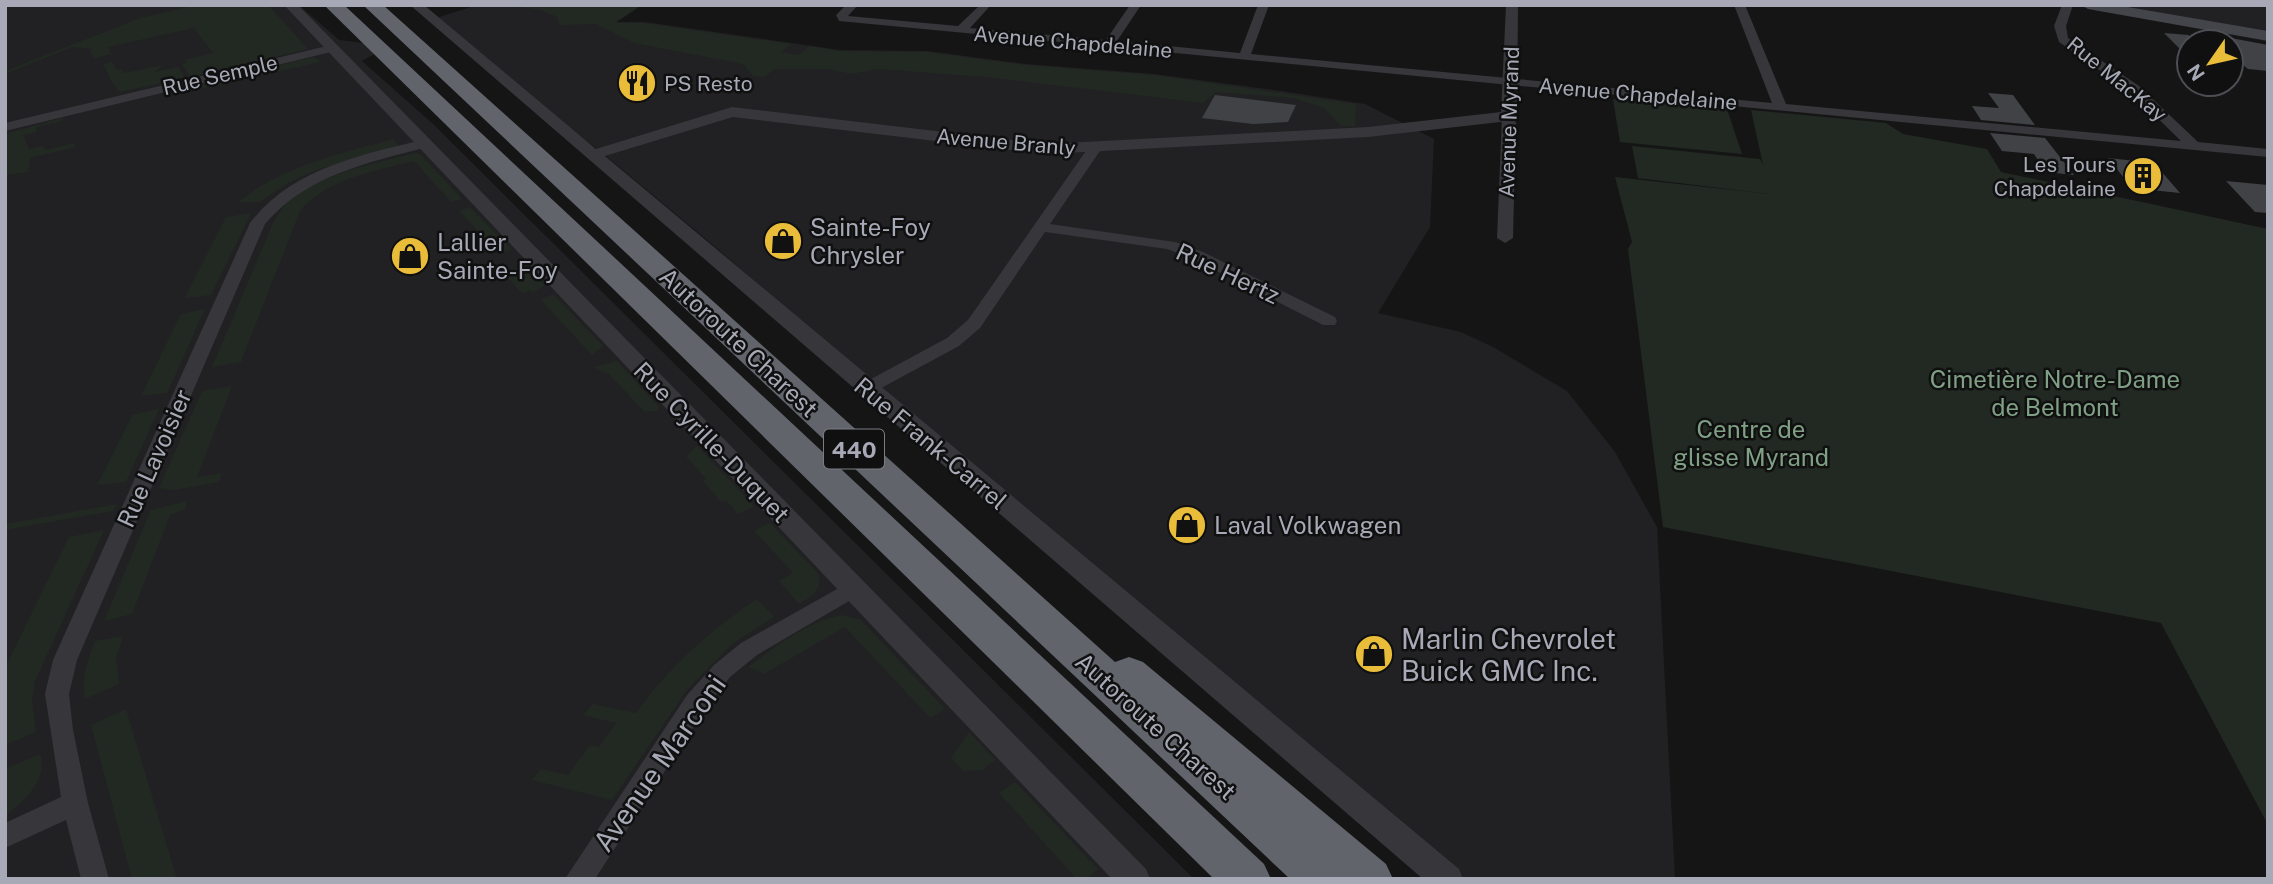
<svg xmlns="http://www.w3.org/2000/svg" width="2273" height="884" font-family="'Public Sans',sans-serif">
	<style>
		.built { fill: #212123 }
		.green { fill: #212922 }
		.building { fill: #414246 }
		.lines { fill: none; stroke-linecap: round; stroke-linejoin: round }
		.minor { fill: #36363b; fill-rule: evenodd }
		.tertiary { fill: #36363b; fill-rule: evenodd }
		.secondary { fill: #44454b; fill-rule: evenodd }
		.motorway { fill: #62646c; fill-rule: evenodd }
		.labels { text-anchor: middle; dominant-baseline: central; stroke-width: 5; stroke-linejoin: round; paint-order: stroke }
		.far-street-label { font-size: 21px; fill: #a7aab6; stroke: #101011 }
		.far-poi-label { font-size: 21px; fill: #a7aab6; stroke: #101011; text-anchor: start }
		.shield { fill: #101011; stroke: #7a7c84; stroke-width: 2 }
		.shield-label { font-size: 23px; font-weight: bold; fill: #a7aab6 }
		.poi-label { font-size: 24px; fill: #a7aab6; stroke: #101011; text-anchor: start }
		.street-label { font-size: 24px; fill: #a7aab6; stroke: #101011 }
		.park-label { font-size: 24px; fill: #7fa084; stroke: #101011 }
		.near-poi-label { font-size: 28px; fill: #a7aab6; stroke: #101011; text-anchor: start }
		.near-street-label { font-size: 28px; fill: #a7aab6; stroke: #101011 }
	</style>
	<rect width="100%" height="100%" fill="#151516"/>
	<g class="built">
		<polygon points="5,5 299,5 339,40 389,46 362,61 433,124 1194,879 5,879"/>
		<polygon points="477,5 566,5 616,22 645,22 840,50 927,51 1026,64 1154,74 1281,91 1365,104 1434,139 1430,227 1378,313 1461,332 1493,347 1567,391 1615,452 1657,527 1675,879 1444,879 713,245 600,151 430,20"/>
		<polygon points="2107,5 2268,5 2268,31"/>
	</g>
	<g class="green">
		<polygon points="197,5 268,5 308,49 190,77 182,64 186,63 184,60 213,53 194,28 108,47 112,54 94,58 90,52 92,49 72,47 5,74 5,71 140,18"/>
		<polygon points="508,5 642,5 615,23 644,23 791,44 781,52 799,55 810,46 839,51 926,52 1026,65 1154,75 1356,104 1355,126 1341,126 1324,108 1294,98 1216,92 1203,103 986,77 877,69 852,74 827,69 774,69 765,77 753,76 743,64 634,43 596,24 559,25 558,17 540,10"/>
		<polygon points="314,57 321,62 187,92 183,88"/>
		<polygon points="112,62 117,70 122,70 124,73 163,65 154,72 178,67 185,78 120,92 112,82 103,64"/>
		<polygon points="1613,99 1727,109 1742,154 1620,142"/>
		<polygon points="1751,110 1886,123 1903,134 1987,149 2001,172 2268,229 2268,825 2161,623 1663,527 1628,249 1632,242 1615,177 1769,194 1638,178 1632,146 1760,159 1763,165"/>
		<polygon points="62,118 63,121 36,127 37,132 23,135 29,149 42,146 45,150 74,143 76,147 30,158 28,172 5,175 5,134"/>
		<path d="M 393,139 L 399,146 L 319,169 L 286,184 L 260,202 L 238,202 C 283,166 339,154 393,139 Z"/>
		<path d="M 415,153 L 421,155 L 462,199 L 451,202 L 414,161 C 375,171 326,179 300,211 L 241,362 L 212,367 L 273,223 L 287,201 L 314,184 L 352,169 Z"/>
		<polygon points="470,207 512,250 497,252 459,211"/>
		<polygon points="251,213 211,295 185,298 226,217"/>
		<polygon points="526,265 546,285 532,293 531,290 522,293 503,273"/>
		<polygon points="553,294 603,346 592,355 541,300"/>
		<polygon points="205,309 167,393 141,396 181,314"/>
		<polygon points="617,361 659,407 658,411 645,412 609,374 593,367"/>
		<polygon points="232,386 197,477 222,473 219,482 174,490 159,488 202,391"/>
		<polygon points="159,409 126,482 97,485 132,415"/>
		<polygon points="697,446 754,506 738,514 726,500 721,502 703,481 706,479 686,456"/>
		<polygon points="187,501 185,509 170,515 132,614 104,621 151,510"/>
		<polygon points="117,504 113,511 5,530 5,524"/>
		<path d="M 770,523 L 818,573 C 824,589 812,597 799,604 L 779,581 L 793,573 L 754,531 Z"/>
		<polygon points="104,530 35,681 32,700 36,732 5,745 5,668 69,537"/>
		<path d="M 757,599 L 774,617 L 732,644 L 687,690 L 612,800 L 532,780 L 541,769 L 568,775 L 590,745 L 599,747 L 616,723 L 583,715 L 593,704 L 636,713 C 670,666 709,631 757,599 Z"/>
		<path d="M 842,615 L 861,620 L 945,709 L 930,718 L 845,627 L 764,674 L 748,667 C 775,647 808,621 842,615 Z"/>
		<path d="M 123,636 L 116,658 L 119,684 L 85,699 C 81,678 87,662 95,641 Z"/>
		<polygon points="126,709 177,879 132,879 91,725"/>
		<polygon points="969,732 995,760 982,770 963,771 951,758"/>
		<path d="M 40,754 C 48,780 24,801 5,816 L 5,769 Z"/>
		<polygon points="1015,782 1098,869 1086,879 1077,879 999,793"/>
	</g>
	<g class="building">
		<polygon points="2164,33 2189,35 2189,58"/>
		<polygon points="2231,38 2268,45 2268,71 2248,69 2231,55"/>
		<polygon points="1988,93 2013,95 2035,125 1981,120 1972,106 1999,108"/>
		<polygon points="1215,95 1296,105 1288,122 1253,124 1202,118"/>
		<polygon points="1990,133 2045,138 2074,175 2046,172 2034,154 2002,151"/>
		<polygon points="2108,158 2154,163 2180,193 2132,188"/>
		<polygon points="2226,181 2268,185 2268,213 2255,212"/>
	</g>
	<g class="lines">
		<g class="minor">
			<polygon points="846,5 858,5 848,16 958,26 980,5 991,5 970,28 1106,40 1130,5 1141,5 1117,41 1240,53 1258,5 1269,5 1251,54 1772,103 1734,5 1745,5 1786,104 2181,141 2131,92 2059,42 2054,26 2062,5 2073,5 2066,26 2068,38 2139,86 2198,142 2268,149 2268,157 839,21 836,15"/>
			<polygon points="331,45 335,47 335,51 5,131 5,123"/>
			<polygon points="1509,112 1516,116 1513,238 1505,243 1497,238 1502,116"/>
			<path d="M 422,140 L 429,144 L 427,147 C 367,163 307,175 265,224 L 77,660 L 69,694 L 73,730 L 88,803 L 109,879 L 81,879 L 66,820 L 5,848 L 5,823 L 61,797 L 45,694 L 53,660 L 250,223 C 291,169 360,155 422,140 Z"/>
			<polygon points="1095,144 1102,148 1050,224 1175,242 1203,252 1335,317 1337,321 1335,325 1323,325 1191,258 1167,249 1045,232 980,328 959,346 872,393 860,393 857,389 860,385 947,338 968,320 1090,145"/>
			<polygon points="853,580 861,582 864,588 861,594 757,655 730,677 705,709 595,879 565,879 687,695 714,665 741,643"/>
		</g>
		<g class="tertiary">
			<polygon points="284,5 298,5 1146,869 1150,879 1112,879"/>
			<polygon points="410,5 424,5 596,149 732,107 1046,144 1368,127 1501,112 1506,5 1518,5 1517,116 1509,121 1368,137 1046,154 733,117 605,156 1459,869 1463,879 1423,879"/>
		</g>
		<polygon class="secondary" points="2081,5 2116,5 2268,31 2268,41 2088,9"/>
		<g class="motorway">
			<polygon points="324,5 344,5 1264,864 1271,879 1214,879"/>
			<polygon points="363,5 383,5 1115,662 1129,657 1143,662 1386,864 1393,879 1290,879"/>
		</g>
	</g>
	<defs>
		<g id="restaurant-disc" transform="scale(2.0125)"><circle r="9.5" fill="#e9bd39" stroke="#101011"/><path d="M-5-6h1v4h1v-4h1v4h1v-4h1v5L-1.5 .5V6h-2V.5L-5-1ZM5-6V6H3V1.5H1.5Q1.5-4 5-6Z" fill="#111"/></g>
		<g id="building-disc" transform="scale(2.0125)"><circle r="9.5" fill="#e9bd39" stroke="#101011"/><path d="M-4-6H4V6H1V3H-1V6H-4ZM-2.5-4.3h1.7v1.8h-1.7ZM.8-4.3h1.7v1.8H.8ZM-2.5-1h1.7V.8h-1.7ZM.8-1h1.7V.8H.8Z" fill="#111"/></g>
		<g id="shop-disc" transform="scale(2.0125)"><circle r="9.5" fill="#e9bd39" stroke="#101011"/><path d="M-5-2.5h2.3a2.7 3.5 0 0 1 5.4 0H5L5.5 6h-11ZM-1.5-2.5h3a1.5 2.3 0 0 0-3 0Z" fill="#111"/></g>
	</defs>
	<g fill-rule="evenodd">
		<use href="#restaurant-disc" x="637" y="83"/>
		<use href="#building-disc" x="2143" y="176"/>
		<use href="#shop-disc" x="783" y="241"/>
		<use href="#shop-disc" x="410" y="256"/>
		<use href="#shop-disc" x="1187" y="525"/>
		<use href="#shop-disc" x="1374" y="654"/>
	</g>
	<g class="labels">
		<g class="far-street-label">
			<text transform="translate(1073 42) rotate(5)">Avenue Chapdelaine</text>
			<text transform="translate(220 75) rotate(-13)">Rue Semple</text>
			<text transform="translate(2117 79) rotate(39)">Rue MacKay</text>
			<text transform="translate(1638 94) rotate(5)">Avenue Chapdelaine</text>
			<text transform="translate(1509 122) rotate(-88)">Avenue Myrand</text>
			<text transform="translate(1006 142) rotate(5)">Avenue Branly</text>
		</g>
		<g class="far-poi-label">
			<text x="664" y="83">PS Resto</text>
			<text x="2116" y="164" text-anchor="end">Les Tours<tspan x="2116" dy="24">Chapdelaine</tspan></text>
		</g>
		<rect class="shield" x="824" y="429.5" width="60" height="39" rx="5"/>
		<g class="shield-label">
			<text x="854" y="449">440</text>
		</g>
		<g class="poi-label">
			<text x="810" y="227">Sainte-Foy<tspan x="810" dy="28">Chrysler</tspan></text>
			<text x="437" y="242">Lallier<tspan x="437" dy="28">Sainte-Foy</tspan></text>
			<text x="1214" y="525">Laval Volkwagen</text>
		</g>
		<g class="street-label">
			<text transform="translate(1228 273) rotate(25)">Rue Hertz</text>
			<text transform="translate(739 342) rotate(43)">Autoroute Charest</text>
			<text transform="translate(712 442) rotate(46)">Rue Cyrille-Duquet</text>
			<text transform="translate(931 443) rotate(40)">Rue Frank-Carrel</text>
			<text transform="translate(154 458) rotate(-66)">Rue Lavoisier</text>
			<text transform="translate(1156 726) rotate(42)">Autoroute Charest</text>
		</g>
		<g class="park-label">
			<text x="2055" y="379">Cimetière Notre-Dame<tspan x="2055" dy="28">de Belmont</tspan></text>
			<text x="1751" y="429">Centre de<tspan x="1751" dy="28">glisse Myrand</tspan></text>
		</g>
		<g class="near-poi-label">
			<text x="1401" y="638">Marlin Chevrolet<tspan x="1401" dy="32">Buick GMC Inc.</tspan></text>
		</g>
		<g class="near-street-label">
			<text transform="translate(659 763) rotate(-55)">Avenue Marconi</text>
		</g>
	</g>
	<rect width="2273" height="884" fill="none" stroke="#a7aab6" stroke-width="14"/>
	<g transform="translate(2210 63) rotate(236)"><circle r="33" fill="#101011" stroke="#4c4e53" stroke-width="2"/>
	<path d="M0-5L12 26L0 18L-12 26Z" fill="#e9bd39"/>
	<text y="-10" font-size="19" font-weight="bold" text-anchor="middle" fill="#a7aab6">N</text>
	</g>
</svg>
